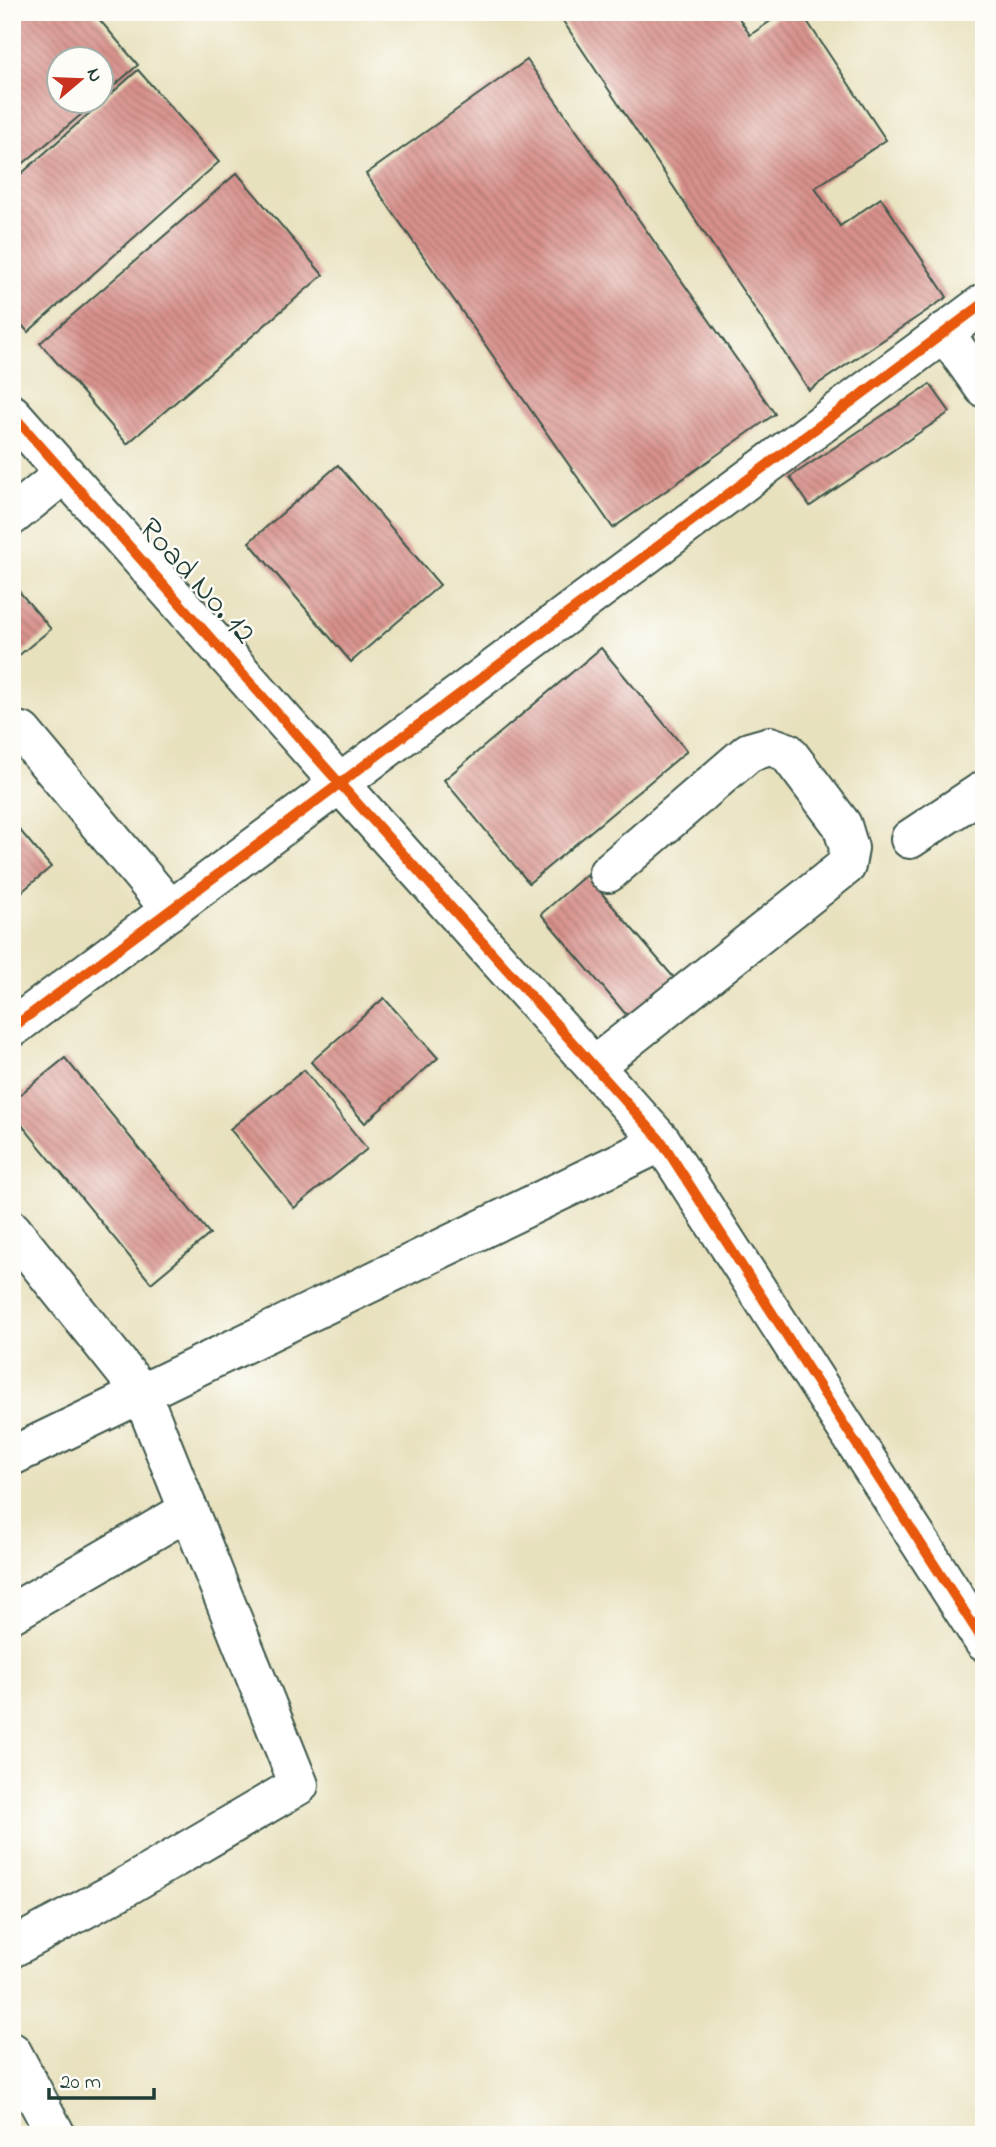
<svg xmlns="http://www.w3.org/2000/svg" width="996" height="2147" font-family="'Indie Flower',sans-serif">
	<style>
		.building { fill: url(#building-back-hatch) }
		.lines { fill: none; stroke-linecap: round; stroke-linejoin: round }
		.minor-casing { stroke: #3d5649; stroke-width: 42 }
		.minor { stroke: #fff; stroke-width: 38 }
		.cycleway-casing { stroke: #fdfcf7; stroke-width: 15 }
		.cycleway { stroke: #e8590c; stroke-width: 10 }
		.labels { text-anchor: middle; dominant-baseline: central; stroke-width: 5; stroke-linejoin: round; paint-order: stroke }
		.street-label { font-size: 32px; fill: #1f3d34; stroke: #fdfcf7 }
	</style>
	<defs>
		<pattern id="building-back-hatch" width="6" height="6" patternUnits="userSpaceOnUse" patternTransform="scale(1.75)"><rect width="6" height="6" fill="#d8908b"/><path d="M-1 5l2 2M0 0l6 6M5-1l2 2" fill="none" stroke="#af7772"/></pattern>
	</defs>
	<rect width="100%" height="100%" fill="#fdfcf7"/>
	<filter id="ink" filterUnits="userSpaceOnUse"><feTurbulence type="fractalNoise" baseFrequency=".0143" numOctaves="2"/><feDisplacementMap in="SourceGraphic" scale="14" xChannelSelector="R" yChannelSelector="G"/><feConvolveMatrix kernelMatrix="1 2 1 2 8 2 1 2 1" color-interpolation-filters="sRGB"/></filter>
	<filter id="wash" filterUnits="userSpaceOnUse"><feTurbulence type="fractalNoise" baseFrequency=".00686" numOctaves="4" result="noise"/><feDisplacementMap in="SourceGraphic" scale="28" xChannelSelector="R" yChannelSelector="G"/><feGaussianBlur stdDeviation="1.57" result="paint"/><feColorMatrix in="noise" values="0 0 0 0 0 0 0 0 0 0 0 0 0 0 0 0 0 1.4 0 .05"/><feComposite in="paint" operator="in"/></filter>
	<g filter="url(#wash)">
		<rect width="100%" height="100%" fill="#e8e1be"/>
		<g id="blocks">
			<g class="building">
				<polygon points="12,12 93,12 138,65 102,96 102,60 60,60 60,102 96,102 12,173"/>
				<polygon points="557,12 735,12 750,35 784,12 801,12 886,140 815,188 840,226 881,198 947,297 809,390"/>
				<polygon points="527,60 775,414 613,528 366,174"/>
				<polygon points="138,70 219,162 28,332 12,314 12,182"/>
				<polygon points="237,173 323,275 127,444 40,343"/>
				<polygon points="930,384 950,412 810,506 790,477"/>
				<polygon points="338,465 440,585 351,662 249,542"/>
				<polygon points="12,583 51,629 12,661"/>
				<polygon points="601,648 687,751 529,883 444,780"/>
				<polygon points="12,821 51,867 12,900"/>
				<polygon points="586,875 675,979 629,1018 541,914"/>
				<polygon points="384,998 438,1058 365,1123 311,1062"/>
				<polygon points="65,1058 210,1234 151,1283 12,1113 12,1101"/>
				<polygon points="304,1070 367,1149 294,1208 230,1129"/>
			</g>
		</g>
	</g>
	<g filter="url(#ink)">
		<use href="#blocks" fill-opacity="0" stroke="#3d5649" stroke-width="2"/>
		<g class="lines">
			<g class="minor-casing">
				<g id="minor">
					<polyline points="944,332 984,388"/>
					<polyline points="12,414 341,785 662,1142 984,1642"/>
					<polyline points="12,516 65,473"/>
					<polyline points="22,732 171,910"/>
					<polyline points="910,839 984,790"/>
					<polyline points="12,1028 984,303"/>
					<polyline points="594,1066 846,866 849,848 842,825 787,752 770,746 749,752 608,873"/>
					<polyline points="12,1230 141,1392 299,1785 120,1890 12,1948"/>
					<polyline points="12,1456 662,1142"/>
					<polyline points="12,1613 189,1510"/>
					<polyline points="12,2052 56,2135"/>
				</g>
			</g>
			<use href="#minor" class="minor"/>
			<g class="cycleway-casing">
				<g id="cycleway">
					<polyline points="12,414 341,785 662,1142 984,1642"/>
					<polyline points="12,1028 984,303"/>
				</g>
			</g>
			<use href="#cycleway" class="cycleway"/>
		</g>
	</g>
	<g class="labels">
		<g class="street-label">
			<text transform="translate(196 582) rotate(48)">Road No. 12</text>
		</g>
	</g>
	<rect width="996" height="2147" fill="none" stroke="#fdfcf7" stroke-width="42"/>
	<g transform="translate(80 80) rotate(71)"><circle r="33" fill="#fdfcf7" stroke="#a4b0a9" stroke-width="2"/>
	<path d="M0-5L12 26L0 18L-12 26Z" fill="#c8321e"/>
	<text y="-10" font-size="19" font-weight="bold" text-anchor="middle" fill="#1f3d34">N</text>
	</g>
	<path d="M49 2088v10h105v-10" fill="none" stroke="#1f3d34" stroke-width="3.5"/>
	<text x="60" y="2088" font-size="21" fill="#1f3d34" stroke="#fdfcf7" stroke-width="5" paint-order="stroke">20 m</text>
</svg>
